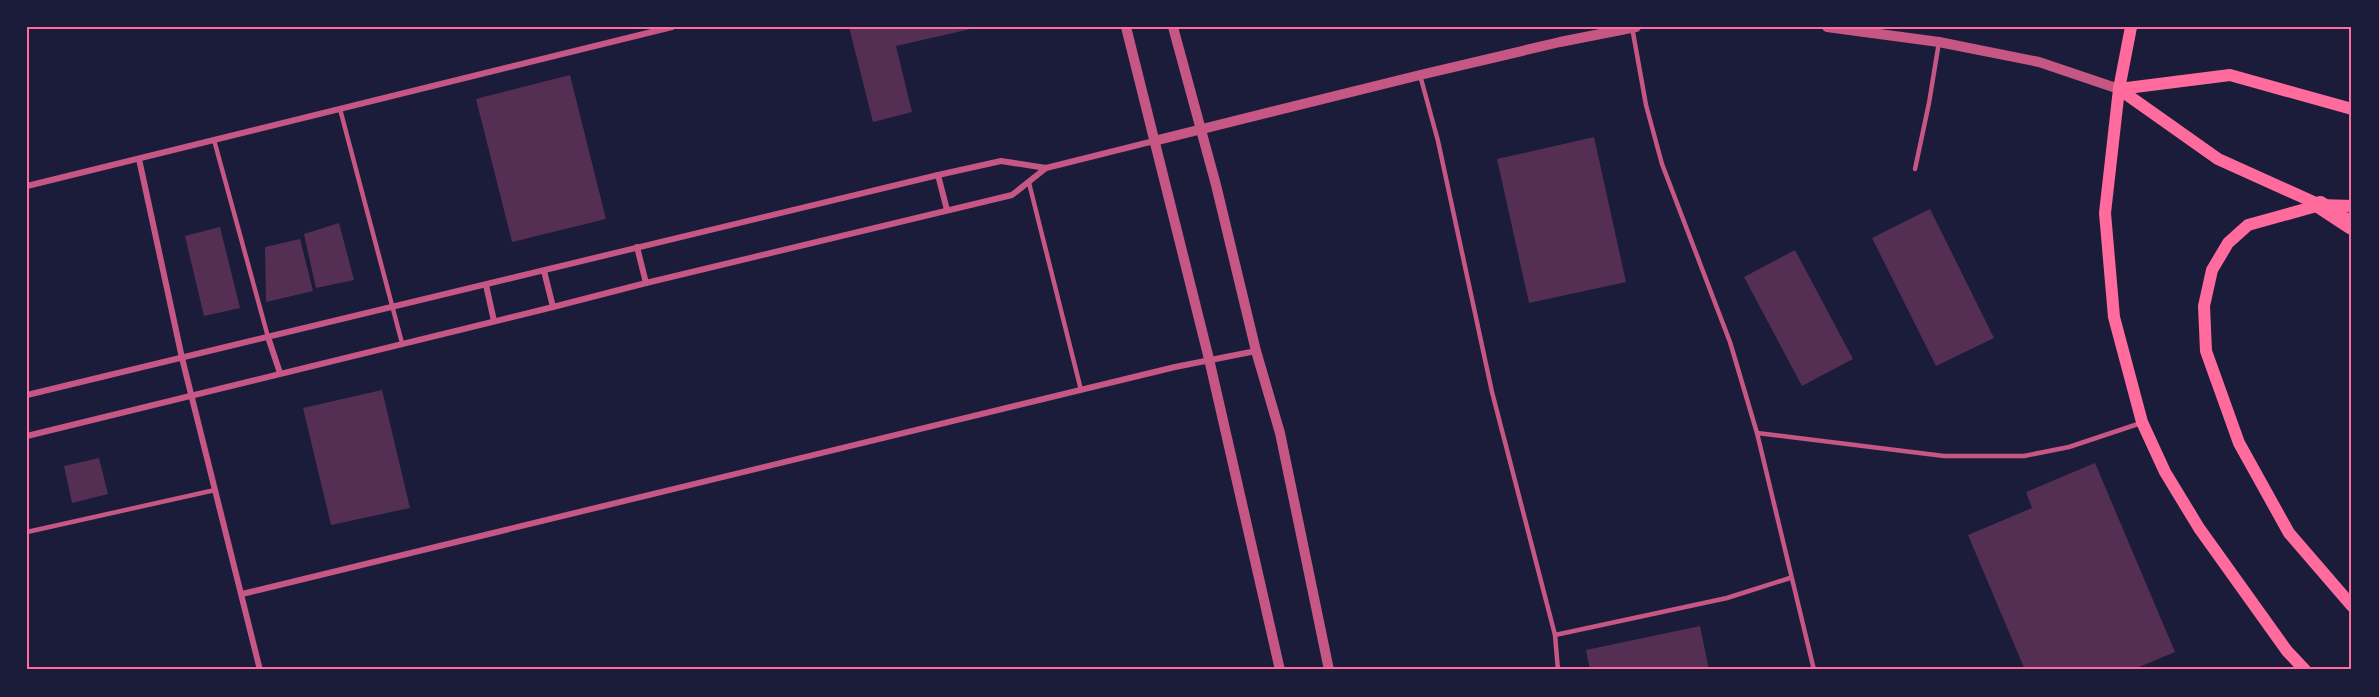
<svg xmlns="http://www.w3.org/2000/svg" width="2379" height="697" font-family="Overpass,sans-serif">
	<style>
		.building { fill: #542f53 }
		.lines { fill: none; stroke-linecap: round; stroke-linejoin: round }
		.service { stroke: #c65784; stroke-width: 4.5 }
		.minor { stroke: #c65784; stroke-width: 6 }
		.tertiary { stroke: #c65784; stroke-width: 10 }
		.secondary { stroke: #ff6b9d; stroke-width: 12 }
		.motorway { stroke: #ff6b9d; stroke-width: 18 }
		.neatline { fill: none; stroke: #ff6b9d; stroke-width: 2 }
	</style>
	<rect width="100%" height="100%" fill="#1b1b3a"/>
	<g class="building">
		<polygon points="849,27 975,27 975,28 896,46 912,112 873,122"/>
		<polygon points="570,75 606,219 512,242 476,99"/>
		<polygon points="1594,137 1626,282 1529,303 1497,159"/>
		<polygon points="1930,209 1994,338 1936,366 1872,238"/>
		<polygon points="339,223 354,280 316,288 304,234"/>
		<polygon points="220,227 240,308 204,316 185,236"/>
		<polygon points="300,239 313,291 266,302 265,247"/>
		<polygon points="1795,250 1853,359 1802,386 1744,277"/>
		<polygon points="382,390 410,508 331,525 303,408"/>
		<polygon points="99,458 108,494 72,503 64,466"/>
		<polygon points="2095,463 2175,652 2132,670 2025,670 1968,535 2032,508 2026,492"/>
		<polygon points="1700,626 1709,670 1590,670 1586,650"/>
	</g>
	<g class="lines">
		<g class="service">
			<polyline points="1632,27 1646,105 1662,164 1730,342 1757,433 1814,670"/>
			<polyline points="1420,75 1438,141 1492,392 1555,635 1727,598 1790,578"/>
			<polyline points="340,109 402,343"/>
			<polyline points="214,140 268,337"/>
			<polyline points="1915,169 1929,103 1939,42"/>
			<polyline points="1029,183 1081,390"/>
			<polyline points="1757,433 1944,456 2024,456 2069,447 2141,423"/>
			<polyline points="27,532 215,490"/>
			<polyline points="1555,635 1558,670"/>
		</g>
		<g class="minor">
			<polyline points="139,159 182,358 260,670"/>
			<polyline points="938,175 947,210"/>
			<polyline points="27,186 672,27"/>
			<polyline points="637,247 646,283"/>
			<polyline points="544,271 553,307"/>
			<polyline points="486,285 494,321"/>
			<polyline points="268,337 280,373"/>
			<polyline points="27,395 938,175 1001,161 1046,168 1154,141"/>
			<polyline points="27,436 553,307 646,283 1012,195 1046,168"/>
			<polyline points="242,594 1175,367 1256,351"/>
		</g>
		<g class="tertiary">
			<polyline points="1126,27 1209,359 1280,670"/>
			<polyline points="1173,27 1216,185 1256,351 1280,433 1329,670"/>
			<polyline points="1827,27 1939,42 2039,62 2119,89"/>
			<polyline points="1154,141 1420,75 1560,42 1636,27"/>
		</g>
		<g class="secondary">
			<polyline points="2131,27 2119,89 2105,213 2114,317 2142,422 2165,472 2199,528 2287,651 2305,670"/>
			<polyline points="2119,89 2218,159 2320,205 2352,206"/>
			<polyline points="2119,89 2230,75 2352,109"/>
			<polyline points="2320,205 2248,225 2228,243 2212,270 2204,306 2206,351 2239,443 2289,533 2352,606"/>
		</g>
		<polyline class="motorway" points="2320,205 2352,226"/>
	</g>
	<rect width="2379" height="697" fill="none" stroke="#1b1b3a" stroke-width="57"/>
	<rect x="28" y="28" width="2322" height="640" class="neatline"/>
</svg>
